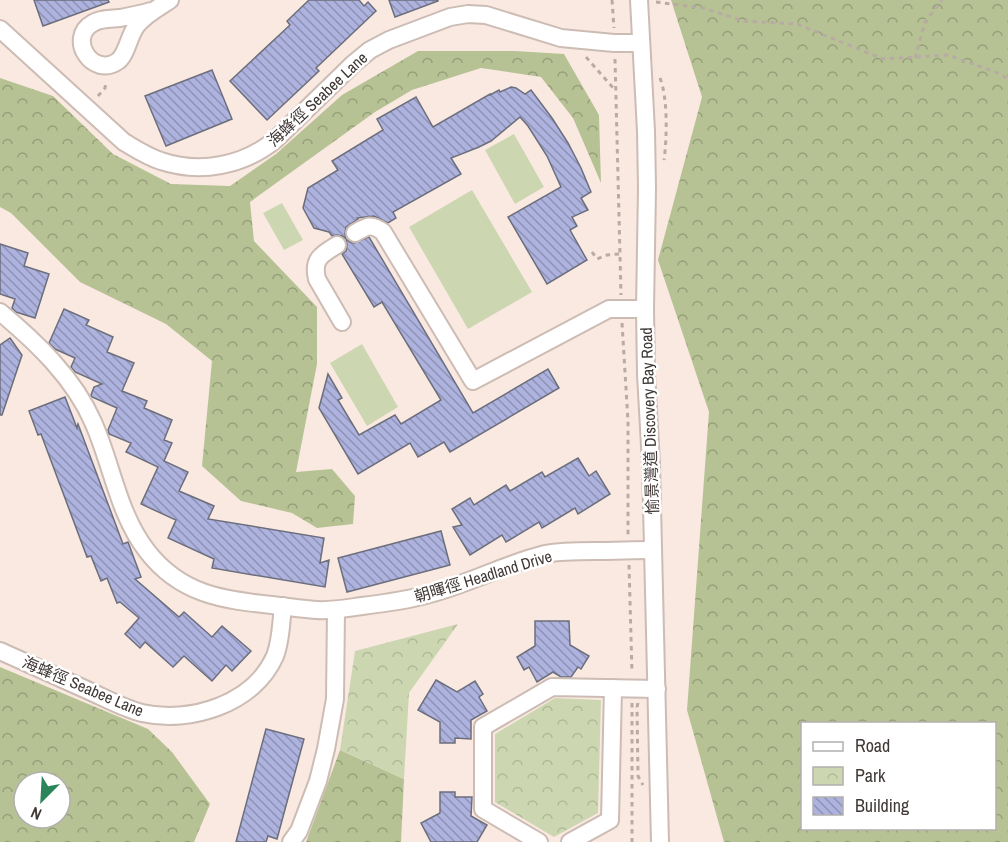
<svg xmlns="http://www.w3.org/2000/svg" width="1008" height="842" font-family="'Archivo Narrow','Noto Sans TC',sans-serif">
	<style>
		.forest { fill: url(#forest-crowns); fill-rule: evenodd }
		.park { fill: url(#park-crowns) }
		.pitch { fill: #ccd7b1 }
		.building { fill: url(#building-back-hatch); stroke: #6c6e7c; stroke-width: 1.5 }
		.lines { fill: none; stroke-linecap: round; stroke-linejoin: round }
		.minor-casing { stroke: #ccbcb4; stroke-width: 20 }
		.path { stroke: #b8aba4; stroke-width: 3; stroke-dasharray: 4.5 4.5; stroke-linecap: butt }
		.minor { stroke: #fff; stroke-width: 16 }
		.labels { text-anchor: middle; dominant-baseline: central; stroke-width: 5; stroke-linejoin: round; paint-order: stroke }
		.street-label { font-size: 16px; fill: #3f3835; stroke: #fff }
	</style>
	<defs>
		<pattern id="forest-crowns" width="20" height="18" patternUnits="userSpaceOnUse" patternTransform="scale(1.5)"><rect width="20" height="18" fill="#b6c294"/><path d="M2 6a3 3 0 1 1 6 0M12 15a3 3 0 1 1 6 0" fill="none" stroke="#959f7a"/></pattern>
		<pattern id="park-crowns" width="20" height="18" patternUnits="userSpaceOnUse" patternTransform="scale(1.5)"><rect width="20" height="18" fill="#ccd7b1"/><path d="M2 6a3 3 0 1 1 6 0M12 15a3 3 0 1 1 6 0" fill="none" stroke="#b0b999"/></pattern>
		<pattern id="building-back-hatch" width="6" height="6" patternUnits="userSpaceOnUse" patternTransform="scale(1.5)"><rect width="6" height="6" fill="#adb2de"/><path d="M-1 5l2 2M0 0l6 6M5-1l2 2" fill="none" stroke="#8e92b5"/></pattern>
	</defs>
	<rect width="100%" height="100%" fill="#fae9e1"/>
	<g class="forest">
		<path d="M 671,0 L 1008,0 L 1008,842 L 724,842 L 687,710 L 709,412 L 658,260 L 702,97 ZM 802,724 L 994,724 L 994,828 L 802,828 Z"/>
		<polygon points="418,51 515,51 564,54 599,115 601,183 573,118 541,77 481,68 412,90 375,112 250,202 254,241 317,307 317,364 296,472 332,469 355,496 353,524 317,528 292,513 241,501 202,466 212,361 166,324 80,282 11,213 0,207 0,78 53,96 113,154 171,184 230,186 276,154 342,95"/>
		<path d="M 0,667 L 148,729 L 172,752 L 210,804 L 194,842 L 0,842 ZM 24,782 L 60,782 L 60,818 L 24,818 Z"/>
		<polygon points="340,750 404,779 401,842 306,842"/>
	</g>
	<g class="park">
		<polygon points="458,624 409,693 404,779 340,750 355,651"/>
		<polygon points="555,698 601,700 598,813 554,837 495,802 495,734"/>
	</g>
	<g class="pitch">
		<polygon points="514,134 544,187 515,204 485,150"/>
		<polygon points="472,190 532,292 468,329 409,227"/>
		<polygon points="282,203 303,240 284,250 263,213"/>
		<polygon points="362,344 398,407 367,426 330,363"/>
	</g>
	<g class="building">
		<polygon points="34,0 108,0 109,2 43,26"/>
		<polygon points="309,0 359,0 364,6 368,2 376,11 316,68 319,71 267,120 230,81 290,25 287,21"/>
		<polygon points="389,0 438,0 438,1 395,17"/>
		<polygon points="212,70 232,119 166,146 145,96"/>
		<polygon points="511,87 516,88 525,94 531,90 552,118 568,143 581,168 591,192 581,198 588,210 572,217 577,226 570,230 587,260 547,284 508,217 561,187 547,156 528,126 520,117 491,141 479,147 451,158 461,174 393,212 396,218 388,223 374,216 357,218 358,219 346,227 345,234 346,239 350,242 354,243 369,237 473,413 548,369 559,388 450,452 444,442 418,457 410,443 358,474 319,408 328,374 342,398 338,400 359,435 395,415 401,424 441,400 382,302 374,307 342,254 346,251 347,245 346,239 342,236 337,235 332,236 329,232 314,228 303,208 308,188 338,170 332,161 383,130 377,119 416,97 433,127 490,94 490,95 499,90 500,92"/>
		<polygon points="0,244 28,253 24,266 49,274 35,318 16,312 12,308 15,299 0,294"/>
		<polygon points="64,309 89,320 86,325 113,337 107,352 134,363 122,391 147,401 144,408 172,420 164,440 172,443 164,461 188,472 179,491 214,506 208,519 324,538 320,563 329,560 325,587 212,568 214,559 168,538 176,520 141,504 158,467 126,452 131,443 109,434 108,430 117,408 92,397 91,395 94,387 102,384 75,372 71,367 75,358 55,349 49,343"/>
		<polygon points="10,338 22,355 2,415 0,415 0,345"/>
		<polygon points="65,397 77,428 78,424 123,544 128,542 141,577 135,579 179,617 184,612 212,637 222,626 251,651 232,671 226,665 212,681 184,656 173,667 145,642 140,648 125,634 139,618 120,602 117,603 107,578 101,581 91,556 87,557 41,434 38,435 29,411"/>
		<polygon points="578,458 589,476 596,471 610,494 578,514 575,508 542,528 539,522 506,542 502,535 470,555 453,527 462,525 452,509 470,498 474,505 506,485 510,491 542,472 545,477"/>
		<polygon points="441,531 450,565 347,592 338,558"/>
		<polygon points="535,621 569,621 570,645 589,656 581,669 578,667 571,677 561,677 553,672 537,682 529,667 524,670 517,657 535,646"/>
		<polygon points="436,680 457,692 475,681 483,694 479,697 487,711 471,720 471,739 455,738 455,743 440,743 440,722 418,710"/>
		<polygon points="266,729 304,739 277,839 268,836 266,842 236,842"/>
		<polygon points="440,792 455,792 455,797 472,797 471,816 487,825 477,842 431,842 421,823 440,813"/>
	</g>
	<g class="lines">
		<g class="minor-casing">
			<g id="minor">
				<polyline points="639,0 646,131 647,188 645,309 646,374 651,464 660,842"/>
				<path d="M 151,11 C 141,14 131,16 120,18 C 111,19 101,18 93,23 C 66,38 93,79 118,61 C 127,54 129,35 137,25 C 146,14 158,8 170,0"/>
				<path d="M 0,29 L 124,142 C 136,149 148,157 161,161 C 200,174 243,166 275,140 L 353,64 L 370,50 L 389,40 L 450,17 L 468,14 L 486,15 L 561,38 L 614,43 L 641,43"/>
				<path d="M 355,233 C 367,226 371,223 383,232 L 473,381 L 609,309 L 645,309"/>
				<path d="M 337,245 C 322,254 312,259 317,279 L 342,322"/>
				<path d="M 0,312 C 36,342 74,378 93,422 C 112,464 118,514 147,551 C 180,594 222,600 272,605 C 287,607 302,609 317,610 C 332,611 347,608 362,606 C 386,603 410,600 433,593 C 470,583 508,563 545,554 C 561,551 578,551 594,551 C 614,551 634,550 653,550"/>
				<path d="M 0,651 C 29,664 58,677 87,690 C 105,698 123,708 142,713 C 190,724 254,704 275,656 C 281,641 281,623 283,606"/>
				<polyline points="291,842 299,831 318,781 326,749 335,699 336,610"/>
				<polyline points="539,842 483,809 483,727 552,687 657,689"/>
				<polyline points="570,842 610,820 613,688"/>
			</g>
		</g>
		<g class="path">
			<polyline points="612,0 614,28"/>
			<polyline points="656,2 703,8 744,21 797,24 883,59 948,55 1001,74 1008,80"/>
			<polyline points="586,57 615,90"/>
			<polyline points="915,58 925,22 942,0"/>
			<polyline points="615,59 621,295"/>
			<path d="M 660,78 C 668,98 667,139 664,160"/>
			<polyline points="98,96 105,88 106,81"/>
			<polyline points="592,252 597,259 607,255 619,254"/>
			<polyline points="622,323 628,421 628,535"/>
			<polyline points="629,565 632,673"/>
			<polyline points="632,703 632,842"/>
			<polyline points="638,703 637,707 638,776 643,785"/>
		</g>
		<use href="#minor" class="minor"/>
	</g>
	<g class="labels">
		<g class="street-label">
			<text transform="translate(317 99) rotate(-43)">海蜂徑 Seabee Lane</text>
			<text transform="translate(649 421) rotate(-92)">愉景灣道 Discovery Bay Road</text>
			<text transform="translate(483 576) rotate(-17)">朝暉徑 Headland Drive</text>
			<text transform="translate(83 686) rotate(23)">海蜂徑 Seabee Lane</text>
		</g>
	</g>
	<rect x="801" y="722" width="195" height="108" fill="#ffffff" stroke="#b2afae" stroke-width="1.5"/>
	<rect x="813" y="742" width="30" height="9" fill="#ffffff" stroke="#b2afae" stroke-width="1.5"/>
	<text x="855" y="752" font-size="18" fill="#3f3835">Road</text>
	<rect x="813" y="767" width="30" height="18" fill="url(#park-crowns)" stroke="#b2afae" stroke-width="1.5"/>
	<text x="855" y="782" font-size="18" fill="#3f3835">Park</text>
	<rect x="813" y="797" width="30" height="18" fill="url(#building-back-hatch)" stroke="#b2afae" stroke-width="1.5"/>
	<text x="855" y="812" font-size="18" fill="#3f3835">Building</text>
	<g transform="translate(42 800) rotate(204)"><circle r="28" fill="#ffffff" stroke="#b2afae" stroke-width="1.5"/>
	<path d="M0-4.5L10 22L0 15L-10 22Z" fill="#2b855b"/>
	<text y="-9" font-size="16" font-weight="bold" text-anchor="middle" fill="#3f3835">N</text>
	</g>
</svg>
